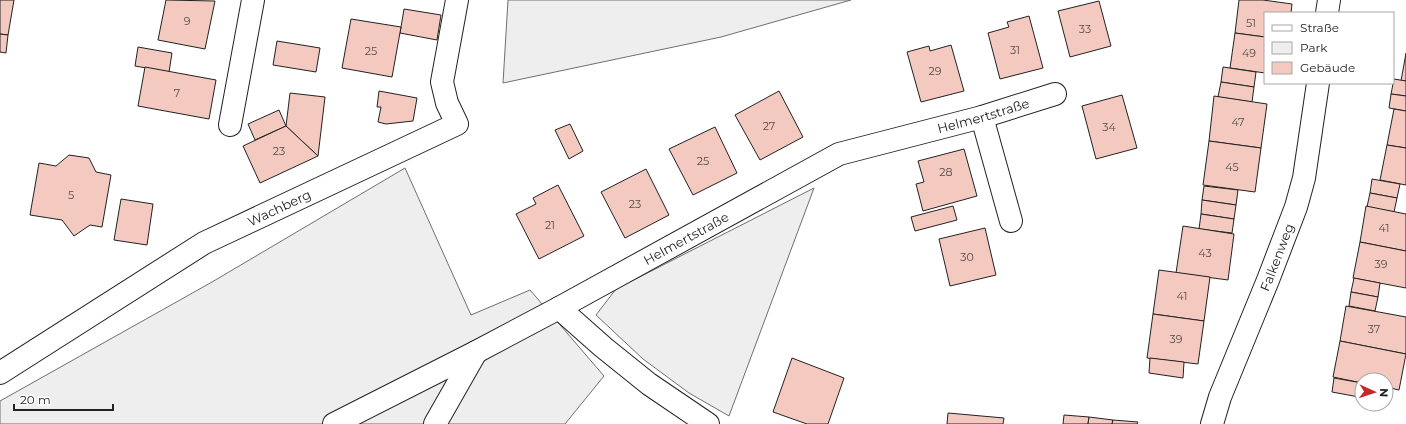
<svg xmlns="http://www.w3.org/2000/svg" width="1406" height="424" font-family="Montserrat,sans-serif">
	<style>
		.green { fill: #eee; stroke: #6f6f6f }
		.building { fill: #f3c9c0; stroke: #222 }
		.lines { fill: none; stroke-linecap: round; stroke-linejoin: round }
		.minor-casing { stroke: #222; stroke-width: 24 }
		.minor { stroke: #fff; stroke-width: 22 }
		.labels { text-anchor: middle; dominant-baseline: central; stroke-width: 3; stroke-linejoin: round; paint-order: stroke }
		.number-label { font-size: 11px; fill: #564c4a }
		.street-label { font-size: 13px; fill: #222; stroke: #fff }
	</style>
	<rect width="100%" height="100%" fill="#fff"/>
	<g class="green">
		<polygon points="508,0 851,0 721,37 503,83"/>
		<polygon points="405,168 471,315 530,290 604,376 565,424 0,424 0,401 212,282"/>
		<polygon points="814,188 729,416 689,393 643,359 596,315 616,289"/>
	</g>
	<g class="building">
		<polygon points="0,0 14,0 8,35 0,34"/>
		<polygon points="166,0 215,1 205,49 158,40"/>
		<polygon points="1239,0 1263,0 1292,4 1291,13 1265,13 1265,37 1235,33"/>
		<polygon points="1099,1 1111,46 1070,57 1058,11"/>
		<polygon points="404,9 441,15 437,40 400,33"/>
		<polygon points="1029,16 1043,68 1000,79 988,33 1009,27 1007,22"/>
		<polygon points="351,19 401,27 392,77 342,68"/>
		<polygon points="1235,33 1265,37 1265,73 1230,68"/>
		<polygon points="0,34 8,35 6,53 0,52"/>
		<polygon points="277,41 320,48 316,72 273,65"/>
		<polygon points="951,45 964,91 921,102 907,52 929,46 930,51"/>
		<polygon points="138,47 172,53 169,72 135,66"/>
		<polygon points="1406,53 1406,81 1401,81"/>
		<polygon points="145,67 216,80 209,119 138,106"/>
		<polygon points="1223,67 1256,72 1254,87 1221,82"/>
		<polygon points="1394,79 1406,81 1406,96 1391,94"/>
		<polygon points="1221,82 1254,87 1252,102 1218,97"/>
		<polygon points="379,91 417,98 413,121 386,124 378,122 381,107 377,107"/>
		<polygon points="779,91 803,137 760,160 735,115"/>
		<polygon points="290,93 325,97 318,156 286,126"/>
		<polygon points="1391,94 1406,96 1406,111 1389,108"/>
		<polygon points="1122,95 1137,148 1096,159 1082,106"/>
		<polygon points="1214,96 1267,104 1261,148 1209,141"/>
		<polygon points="1394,109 1406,111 1406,148 1387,145"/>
		<polygon points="279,110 286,126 255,140 248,124"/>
		<polygon points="570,124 583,151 569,159 555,130"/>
		<polygon points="286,126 318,156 260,183 243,146"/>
		<polygon points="715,127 737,173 693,195 669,149"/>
		<polygon points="1209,141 1261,148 1255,192 1203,185"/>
		<polygon points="1387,145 1406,148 1406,185 1380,180"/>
		<polygon points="964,149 977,196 923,211 916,184 924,182 918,161"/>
		<polygon points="69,155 89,158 96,172 111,175 102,227 90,225 74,236 62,220 30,215 39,163 56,166"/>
		<polygon points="646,169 669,215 625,238 601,192"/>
		<polygon points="1372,179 1400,184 1397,198 1370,193"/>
		<polygon points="558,185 584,236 539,259 516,214 536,204 533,198"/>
		<polygon points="1204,186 1238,190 1236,205 1202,200"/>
		<polygon points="1370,193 1397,198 1394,212 1367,207"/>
		<polygon points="121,199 153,204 147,245 114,240"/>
		<polygon points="1202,200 1236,205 1234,219 1201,214"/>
		<polygon points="953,206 957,220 915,231 911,217"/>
		<polygon points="1366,206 1406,214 1406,251 1360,242"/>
		<polygon points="1201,214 1234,219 1232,233 1199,229"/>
		<polygon points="1183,226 1234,234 1228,280 1176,273"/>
		<polygon points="985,228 996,275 950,286 939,239"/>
		<polygon points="1360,242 1406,251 1406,288 1353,278"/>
		<polygon points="1159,270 1210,277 1204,321 1153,314"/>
		<polygon points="1354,278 1380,283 1378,297 1351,292"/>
		<polygon points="1351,292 1378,297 1375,311 1349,306"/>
		<polygon points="1346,306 1406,317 1406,354 1340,341"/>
		<polygon points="1153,314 1204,321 1198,364 1147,358"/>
		<polygon points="1340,341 1406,354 1399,390 1386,387 1386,380 1362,380 1362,383 1333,377"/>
		<polygon points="792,358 844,378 828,424 807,424 773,412"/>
		<polygon points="1150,358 1184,362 1183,378 1149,373"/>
		<polygon points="1334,378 1362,383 1359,397 1332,392"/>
		<polygon points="948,413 1004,418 1003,424 947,424"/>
		<polygon points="1064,415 1089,417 1088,424 1063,424"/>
		<polygon points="1089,417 1113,420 1112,424 1088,424"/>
		<polygon points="1113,420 1138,422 1137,424 1112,424"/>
	</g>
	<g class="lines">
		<g class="minor-casing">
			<g id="minor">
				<polyline points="1327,13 1329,0"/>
				<polyline points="982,117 1011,221"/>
				<polyline points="230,125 253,0"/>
				<polyline points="559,308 603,347 649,384 708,424"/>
				<path id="s1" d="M 0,373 L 204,243 L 457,124 L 447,103 L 442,82 L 457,0"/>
				<path id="s2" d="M 334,424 L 476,352 L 559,308 L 839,154 L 982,117 L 1055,94"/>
				<polyline points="435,424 476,352"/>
				<path id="s3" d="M 1212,424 L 1220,397 L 1268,280 L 1296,207 L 1304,178 L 1318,83"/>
			</g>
		</g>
		<use href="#minor" class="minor"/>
	</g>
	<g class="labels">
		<g class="number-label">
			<text x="187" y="21">9</text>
			<text x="1251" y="23">51</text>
			<text x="1085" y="29">33</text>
			<text x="1015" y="50">31</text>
			<text x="371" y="51">25</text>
			<text x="1249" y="53">49</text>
			<text x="935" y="71">29</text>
			<text x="177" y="93">7</text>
			<text x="1238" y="122">47</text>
			<text x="769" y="126">27</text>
			<text x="1109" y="127">34</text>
			<text x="279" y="151">23</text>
			<text x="703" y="161">25</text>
			<text x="1232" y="167">45</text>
			<text x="946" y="172">28</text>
			<text x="71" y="195">5</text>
			<text x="635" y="204">23</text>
			<text x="550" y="225">21</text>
			<text x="1384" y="228">41</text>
			<text x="1205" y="253">43</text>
			<text x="967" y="257">30</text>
			<text x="1381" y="264">39</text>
			<text x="1182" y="296">41</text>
			<text x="1374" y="329">37</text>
			<text x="1176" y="339">39</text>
		</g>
		<g class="street-label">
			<text stroke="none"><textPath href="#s2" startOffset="722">Helmertstraße</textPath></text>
			<text stroke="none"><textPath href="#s1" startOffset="325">Wachberg</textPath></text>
			<text stroke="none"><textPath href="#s2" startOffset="398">Helmertstraße</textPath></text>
			<text stroke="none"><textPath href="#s3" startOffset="179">Falkenweg</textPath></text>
		</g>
	</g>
	<rect x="1264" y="12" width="130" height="72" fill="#ffffff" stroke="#a7a7a7"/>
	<rect x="1272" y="25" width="20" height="6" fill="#ffffff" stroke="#a7a7a7"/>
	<text x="1300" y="32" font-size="12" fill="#222222">Straße</text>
	<rect x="1272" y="42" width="20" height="12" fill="#eeeeee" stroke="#a7a7a7"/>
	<text x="1300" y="52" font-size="12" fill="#222222">Park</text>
	<rect x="1272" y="62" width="20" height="12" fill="#f3c9c0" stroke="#a7a7a7"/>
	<text x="1300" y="72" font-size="12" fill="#222222">Gebäude</text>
	<g transform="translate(1374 392) rotate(93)"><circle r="19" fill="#ffffff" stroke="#a7a7a7"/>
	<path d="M0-3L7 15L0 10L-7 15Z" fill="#c62828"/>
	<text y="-6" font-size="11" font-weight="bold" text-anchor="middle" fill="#222222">N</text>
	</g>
	<path d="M14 404v6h99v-6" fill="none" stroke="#222222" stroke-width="2"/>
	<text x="20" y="404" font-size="12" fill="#222222" stroke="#ffffff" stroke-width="3" paint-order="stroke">20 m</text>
</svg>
